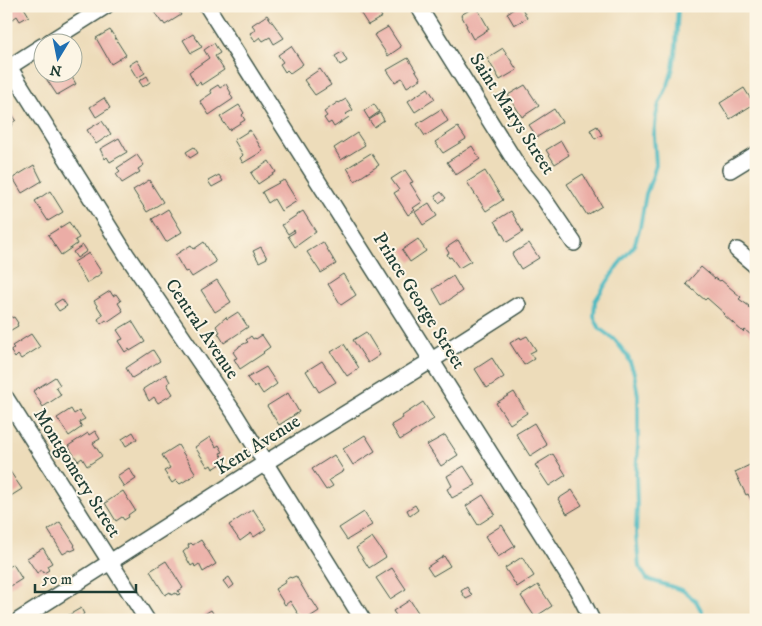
<svg xmlns="http://www.w3.org/2000/svg" width="762" height="626" font-family="'IM FELL DW Pica',serif">
	<style>
		.lines { fill: none; stroke-linecap: round; stroke-linejoin: round }
		.stream { stroke: #49b8c0; stroke-width: 4 }
		.building { fill: #ebada6 }
		.street-casing { stroke: #3e5548; stroke-width: 18 }
		.street { stroke: #fff; stroke-width: 15 }
		.labels { text-anchor: middle; dominant-baseline: central; stroke-width: 4; stroke-linejoin: round; paint-order: stroke }
		.street-label { font-size: 19px; fill: #1f3d34; stroke: #fcf5e5 }
	</style>
	<rect width="100%" height="100%" fill="#fcf5e5"/>
	<filter id="ink" filterUnits="userSpaceOnUse"><feTurbulence type="fractalNoise" baseFrequency=".02" numOctaves="2"/><feDisplacementMap in="SourceGraphic" scale="10" xChannelSelector="R" yChannelSelector="G"/><feConvolveMatrix kernelMatrix="1 2 1 2 8 2 1 2 1" color-interpolation-filters="sRGB"/></filter>
	<filter id="wash" filterUnits="userSpaceOnUse"><feTurbulence type="fractalNoise" baseFrequency=".0096" numOctaves="4" result="noise"/><feDisplacementMap in="SourceGraphic" scale="20" xChannelSelector="R" yChannelSelector="G"/><feGaussianBlur stdDeviation="1.12" result="paint"/><feColorMatrix in="noise" values="0 0 0 0 0 0 0 0 0 0 0 0 0 0 0 0 0 1.4 0 .05"/><feComposite in="paint" operator="in"/></filter>
	<g filter="url(#wash)">
		<rect width="100%" height="100%" fill="#eddcba"/>
		<g class="lines">
			<polyline class="stream" points="678,6 676,46 673,68 668,85 659,104 656,116 654,136 656,165 652,178 646,194 640,227 634,246 618,265 595,301 594,317 600,329 615,340 628,357 634,373 638,395 638,446 636,474 637,505 636,534 639,566 647,579 682,590 696,601 702,612 702,620"/>
		</g>
		<g id="blocks">
			<g class="building">
				<polygon points="6,6 23,6 29,16 20,21 17,16 9,22 6,17"/>
				<polygon points="156,6 173,6 174,8 176,7 181,15 165,25 163,22 162,23 152,9"/>
				<polygon points="356,6 375,6 382,17 368,25"/>
				<polygon points="476,6 489,29 473,39 466,26 467,26 461,15"/>
				<polygon points="519,6 521,6 527,18 514,25 507,13"/>
				<polygon points="267,15 284,38 274,44 270,37 263,41 260,37 255,41 250,33 256,30 252,25"/>
				<polygon points="388,27 401,47 388,56 374,35"/>
				<polygon points="110,30 126,55 111,64 96,38"/>
				<polygon points="193,34 202,47 191,53 183,40"/>
				<polygon points="214,43 220,53 215,56 224,70 201,85 200,82 196,85 189,72 209,58 204,50"/>
				<polygon points="291,46 303,64 290,73 287,70 285,72 280,64 283,62 278,55"/>
				<polygon points="503,48 517,70 500,80 487,58"/>
				<polygon points="342,52 347,61 340,65 335,56"/>
				<polygon points="408,58 421,79 407,87 402,78 395,82 387,70"/>
				<polygon points="137,60 145,73 137,78 129,65"/>
				<polygon points="320,69 331,85 315,95 304,80"/>
				<polygon points="53,72 69,72 76,84 57,95 45,77"/>
				<polygon points="147,76 150,82 143,87 139,81"/>
				<polygon points="226,84 231,93 230,94 233,99 209,115 200,101 212,93 210,90 218,85 220,88"/>
				<polygon points="525,85 539,106 522,117 508,95"/>
				<polygon points="428,88 435,99 415,112 408,101"/>
				<polygon points="744,88 754,104 730,119 720,103"/>
				<polygon points="104,98 110,108 96,117 90,107"/>
				<polygon points="346,99 353,110 346,114 349,117 334,127 331,122 328,124 324,118 327,116 324,112 338,102 339,103"/>
				<polygon points="374,104 379,112 369,119 364,111"/>
				<polygon points="6,105 16,120 12,123 13,125 10,127 9,125 6,127"/>
				<polygon points="239,105 244,113 242,115 245,120 229,130 220,117"/>
				<polygon points="441,109 448,121 425,136 417,124"/>
				<polygon points="554,109 562,122 537,137 529,125"/>
				<polygon points="380,113 384,120 374,127 369,120"/>
				<polygon points="102,121 111,134 96,144 87,130"/>
				<polygon points="597,126 602,135 595,139 590,130"/>
				<polygon points="458,127 466,139 443,153 435,142"/>
				<polygon points="250,130 263,151 243,163 240,158 243,155 234,140"/>
				<polygon points="357,133 365,145 341,160 334,148"/>
				<polygon points="119,138 127,152 110,162 107,157 105,159 100,149"/>
				<polygon points="561,141 569,155 555,164 546,150"/>
				<polygon points="472,146 480,159 456,175 447,162"/>
				<polygon points="194,147 198,153 190,158 186,152"/>
				<polygon points="371,153 379,165 355,181 347,168"/>
				<polygon points="137,155 144,165 138,169 140,172 122,183 116,174 120,171 117,168"/>
				<polygon points="269,161 276,172 258,184 251,173"/>
				<polygon points="34,165 42,181 22,193 13,178"/>
				<polygon points="405,170 413,182 410,183 422,202 413,208 415,210 408,215 394,193 399,190 391,179"/>
				<polygon points="485,171 503,200 486,211 467,182"/>
				<polygon points="583,174 602,206 587,215 567,184"/>
				<polygon points="219,175 223,181 212,187 208,181"/>
				<polygon points="149,180 163,202 147,212 133,190"/>
				<polygon points="284,180 297,201 281,211 274,199 268,203 262,192"/>
				<polygon points="50,191 63,212 48,221 35,201"/>
				<polygon points="441,192 446,198 439,203 435,196"/>
				<polygon points="429,203 437,216 423,225 415,212"/>
				<polygon points="168,209 182,232 166,242 152,219"/>
				<polygon points="303,211 316,232 295,247 288,236 295,232 294,230 288,234 282,225"/>
				<polygon points="511,211 523,232 507,242 495,221"/>
				<polygon points="69,222 79,238 75,240 77,244 61,255 48,235"/>
				<polygon points="418,239 426,251 410,262 402,250"/>
				<polygon points="458,240 471,261 459,268 451,257 449,258 447,254 449,253 446,248"/>
				<polygon points="204,242 216,262 192,277 188,271 185,272 175,255 191,245 194,249"/>
				<polygon points="323,242 336,264 321,273 307,252"/>
				<polygon points="529,243 539,258 521,269 512,254"/>
				<polygon points="83,245 87,251 77,258 73,252"/>
				<polygon points="261,247 267,258 259,262 253,251"/>
				<polygon points="89,253 102,273 87,283 74,262"/>
				<polygon points="701,267 715,279 715,278 720,281 721,280 741,297 739,299 749,306 748,307 756,313 756,339 745,330 743,332 724,315 725,314 707,298 705,300 686,284"/>
				<polygon points="343,274 356,295 341,305 328,284"/>
				<polygon points="453,276 462,291 442,305 433,289"/>
				<polygon points="217,280 231,302 215,312 201,290"/>
				<polygon points="110,291 113,296 116,294 121,301 118,303 123,311 107,322 106,320 101,324 98,319 103,315 94,301"/>
				<polygon points="62,299 67,306 59,311 54,304"/>
				<polygon points="6,308 12,318 14,317 18,323 17,324 18,326 6,333"/>
				<polygon points="238,312 248,327 224,343 218,333 220,332 216,326 226,317 227,319"/>
				<polygon points="132,321 145,342 130,351 129,349 125,352 118,341 123,339 117,330"/>
				<polygon points="366,332 380,355 368,363 353,340"/>
				<polygon points="31,334 40,347 21,359 18,355 15,358 10,350 14,348 12,346"/>
				<polygon points="262,335 270,347 263,352 264,353 240,369 234,359 237,358 233,352 239,347 239,346 248,342 246,340 251,336 253,339 255,338 256,339"/>
				<polygon points="527,336 536,350 530,353 534,359 524,365 510,343 520,337 521,339"/>
				<polygon points="344,344 359,368 347,376 331,352"/>
				<polygon points="153,350 160,361 132,378 126,368"/>
				<polygon points="492,358 504,377 487,388 475,369"/>
				<polygon points="322,361 336,382 319,392 306,371"/>
				<polygon points="266,367 277,384 263,394 257,385 254,387 247,378"/>
				<polygon points="166,374 170,382 167,384 173,394 158,403 154,397 149,401 143,389"/>
				<polygon points="55,377 60,385 56,387 61,395 43,407 33,391"/>
				<polygon points="514,392 527,413 510,424 496,403"/>
				<polygon points="288,393 299,412 279,425 267,406"/>
				<polygon points="423,402 434,419 400,440 391,425 403,418 402,416"/>
				<polygon points="71,409 74,414 79,411 85,419 79,422 82,427 69,436 57,418"/>
				<polygon points="534,423 547,445 530,456 516,434"/>
				<polygon points="95,431 100,439 93,443 102,456 87,466 82,458 78,461 68,446 88,433 89,435"/>
				<polygon points="133,432 137,439 126,446 122,439"/>
				<polygon points="365,435 375,451 353,465 343,449"/>
				<polygon points="445,435 458,455 441,466 427,445"/>
				<polygon points="210,437 216,447 219,445 223,452 220,453 223,458 219,461 221,464 213,469 211,465 208,467 195,447"/>
				<polygon points="178,445 196,474 180,484 176,480 172,483 164,471 170,468 162,455"/>
				<polygon points="553,454 566,475 549,486 535,465"/>
				<polygon points="334,455 344,471 329,480 333,486 326,490 312,469"/>
				<polygon points="756,462 756,509 748,494 746,495 735,472"/>
				<polygon points="464,466 476,485 452,498 447,489 452,486 447,476"/>
				<polygon points="129,468 136,479 124,487 117,476"/>
				<polygon points="9,470 22,489 6,499 6,472"/>
				<polygon points="572,490 582,505 567,514 558,499"/>
				<polygon points="123,491 135,510 128,515 129,517 124,520 122,517 116,521 105,503"/>
				<polygon points="483,495 495,514 478,525 466,506"/>
				<polygon points="415,505 418,510 410,516 407,510"/>
				<polygon points="253,509 266,529 254,537 251,533 240,541 229,525"/>
				<polygon points="364,512 372,525 347,540 339,528"/>
				<polygon points="60,522 75,545 74,546 76,549 71,551 70,550 63,554 48,530"/>
				<polygon points="502,525 515,546 498,557 485,536"/>
				<polygon points="372,537 386,557 369,568 356,548"/>
				<polygon points="201,540 216,564 203,572 199,564 195,567 194,564 191,566 183,552 189,547 188,545 191,543 193,545"/>
				<polygon points="43,548 52,563 47,566 49,570 44,573 42,570 37,573 27,558"/>
				<polygon points="444,556 450,566 433,576 427,567"/>
				<polygon points="522,557 534,576 517,587 505,568"/>
				<polygon points="166,561 183,588 178,591 180,594 177,595 176,593 172,595 170,592 165,595 150,571"/>
				<polygon points="13,564 22,579 6,589 6,568"/>
				<polygon points="392,568 406,589 390,599 376,578"/>
				<polygon points="296,576 310,600 312,600 319,611 305,620 302,620 290,601 285,605 275,589 286,582 285,580 290,577 291,578"/>
				<polygon points="229,577 234,585 229,589 223,581"/>
				<polygon points="538,585 552,606 535,617 521,596"/>
				<polygon points="467,587 472,596 466,599 461,591"/>
				<polygon points="410,600 423,620 399,620 393,611"/>
				<polygon points="81,608 84,614 80,617 81,620 60,620"/>
				<polygon points="211,610 217,620 195,620"/>
			</g>
		</g>
	</g>
	<g filter="url(#ink)">
		<use href="#blocks" fill-opacity="0" stroke="#3e5548" stroke-width="1"/>
		<g class="lines">
			<g class="street-casing">
				<g id="street">
					<polyline points="207,6 577,590 592,620"/>
					<polyline points="418,6 518,166 542,196 574,243"/>
					<polyline points="49,42 106,6"/>
					<polyline points="6,62 126,254 235,414 363,620"/>
					<polyline points="6,69 42,46"/>
					<polyline points="730,170 756,154"/>
					<polyline points="737,250 756,266"/>
					<polyline points="6,398 147,620"/>
					<polyline points="19,620 265,463 432,360 518,305"/>
				</g>
			</g>
			<use href="#street" class="street"/>
		</g>
	</g>
	<g class="labels">
		<g class="street-label">
			<text transform="translate(512 114) rotate(57)">Saint Marys Street</text>
			<text transform="translate(419 301) rotate(58)">Prince George Street</text>
			<text transform="translate(202 329) rotate(56)">Central Avenue</text>
			<text transform="translate(258 445) rotate(-32)">Kent Avenue</text>
			<text transform="translate(77 473) rotate(58)">Montgomery Street</text>
		</g>
	</g>
	<rect width="762" height="626" fill="none" stroke="#fcf5e5" stroke-width="25"/>
	<g transform="translate(58 58) rotate(190)"><circle r="24" fill="#fcf5e5" stroke="#a4ab9e"/>
	<path d="M0-4L9 19L0 12L-9 19Z" fill="#1f6fb2"/>
	<text y="-8" font-size="14" font-weight="bold" text-anchor="middle" fill="#1f3d34">N</text>
	</g>
	<path d="M35 584v8h101v-8" fill="none" stroke="#1f3d34" stroke-width="2.5"/>
	<text x="42" y="584" font-size="15" fill="#1f3d34" stroke="#fcf5e5" stroke-width="4" paint-order="stroke">50 m</text>
</svg>
